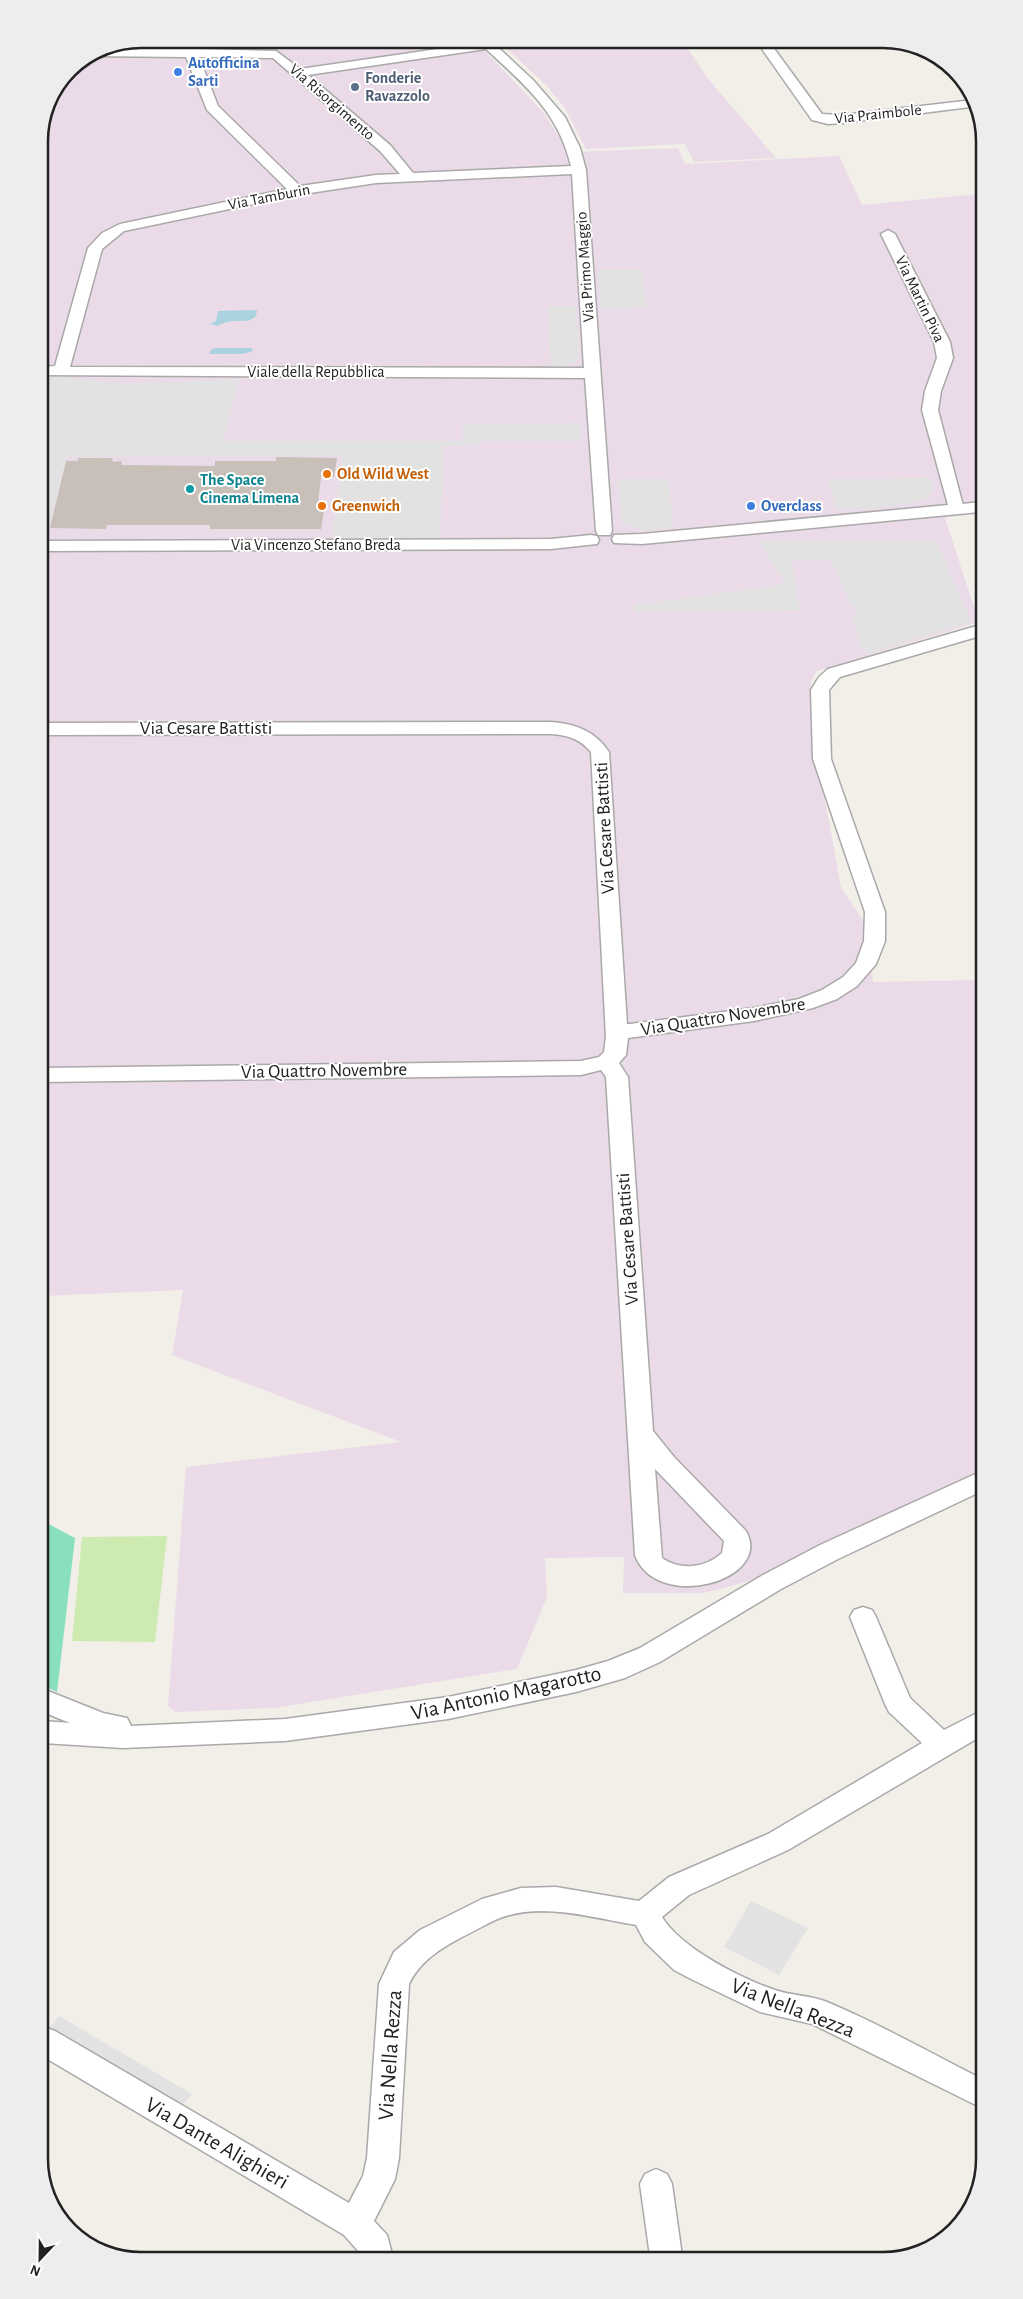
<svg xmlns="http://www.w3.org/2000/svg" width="1023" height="2299" font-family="'Alegreya Sans',sans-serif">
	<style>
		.industrial { fill: #ebdbe8 }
		.grass { fill: #cdebb0 }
		.pitch { fill: #88e0be }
		.parking { fill: #e2e2e2 }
		.water { fill: #aad3df }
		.building { fill: #c7bfb8 }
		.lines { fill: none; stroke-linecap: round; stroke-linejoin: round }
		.minor-casing { stroke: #a9a9a9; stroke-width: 3 }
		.minor { fill: #fff; fill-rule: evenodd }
		.shop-dot { fill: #3f7fe0; stroke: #fff; stroke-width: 2 }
		.service-dot { fill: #5c6f8a; stroke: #fff; stroke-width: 2 }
		.food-dot { fill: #e8710a; stroke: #fff; stroke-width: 2 }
		.culture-dot { fill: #0f9aa8; stroke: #fff; stroke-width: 2 }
		.labels { text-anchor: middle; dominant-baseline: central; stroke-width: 4; stroke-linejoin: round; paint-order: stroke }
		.far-shop-label { font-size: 16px; font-weight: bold; fill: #366cbe; stroke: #fff; text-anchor: start }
		.far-service-label { font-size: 16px; font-weight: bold; fill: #4e5e75; stroke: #fff; text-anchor: start }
		.far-street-label { font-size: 16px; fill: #222; stroke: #fff }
		.far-food-label { font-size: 16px; font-weight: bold; fill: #c56008; stroke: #fff; text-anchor: start }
		.far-culture-label { font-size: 16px; font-weight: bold; fill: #0d838f; stroke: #fff; text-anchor: start }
		.street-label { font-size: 19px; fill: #222; stroke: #fff }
		.near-street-label { font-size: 22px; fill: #222; stroke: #fff }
		.rim { fill: none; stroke: #222; stroke-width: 2.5 }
	</style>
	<rect width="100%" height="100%" fill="#f2efe9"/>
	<g class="industrial">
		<polygon points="140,39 474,39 544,113 568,152 678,148 685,164 839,156 862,205 979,194 980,500 945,518 979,622 817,671 811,681 814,741 841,887 869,930 873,982 981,980 982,1471 760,1578 704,1593 623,1593 624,1557 545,1558 547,1597 517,1669 274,1708 175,1712 168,1706 186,1467 401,1442 172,1355 183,1290 43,1296 48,1251 42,1249 39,134 47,101 69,68 102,46"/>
		<polygon points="496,39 681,39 709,80 776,158 694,162 685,144 586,149 565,108 547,86"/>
	</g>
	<polygon class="grass" points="167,1536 155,1642 72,1641 82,1537"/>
	<polygon class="pitch" points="43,1521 75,1538 57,1692 43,1685"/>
	<g class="parking">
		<polygon points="598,270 642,270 647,308 600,309"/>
		<polygon points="547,306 576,306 580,354 576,362 566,366 551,366"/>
		<polygon points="40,377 64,377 125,384 239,379 223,441 463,441 463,424 580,423 582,441 479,441 479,445 444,446 440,538 332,538 342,456 67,457 46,539 40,539"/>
		<polygon points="931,478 935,486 926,498 914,503 870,509 836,509 828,479"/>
		<polygon points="617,479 669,479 673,528 645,531 622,524"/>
		<polygon points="758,540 936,540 971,621 869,654 860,648 853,616 856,615 855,606 851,605 831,560 792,560 800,610 635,612 634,605 785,584"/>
		<polygon points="751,1901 808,1928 779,1975 724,1947"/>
		<polygon points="59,2016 192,2094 179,2109 47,2030"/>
	</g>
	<g class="water">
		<path d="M 257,310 L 256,316 C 246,326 232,316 218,326 L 210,324 L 216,321 L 218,311 Z"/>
		<polygon points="217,348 252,348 253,351 243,354 209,354 212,349"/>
	</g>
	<polygon class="building" points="276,457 337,458 334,477 321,477 318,504 325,504 321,529 210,529 210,525 107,525 106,529 50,528 66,461 78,461 78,458 112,458 113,462 122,461 121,465 215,466 215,461 276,461"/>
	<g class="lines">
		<g class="minor-casing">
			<g id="minor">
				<path d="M 187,39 L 197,39 L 197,49 L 276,51 L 300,69 L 479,43 L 476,39 L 489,39 L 533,80 L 565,117 L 580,148 L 586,170 L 612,531 L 610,535 L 598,535 L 596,531 L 585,378 L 40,375 L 40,367 L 55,366 L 88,248 L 102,233 L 120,224 L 287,189 L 207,110 L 186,57 L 88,56 L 97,49 L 185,49 ZM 486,49 C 526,86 558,112 571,166 L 413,173 L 390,145 L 308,75 ZM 199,57 L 273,58 L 380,151 L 400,174 L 376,175 L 300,186 L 218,106 ZM 572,174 L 584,368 L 70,367 L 102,249 L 124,231 L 297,195 L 376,183 Z"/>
				<polygon points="755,39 767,39 822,114 843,115 973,100 978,106 843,123 828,124 812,120"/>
				<polygon points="888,230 895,234 950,342 953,358 941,391 938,410 962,502 963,504 980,502 980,512 642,544 614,543 612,539 614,535 642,534 948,505 922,410 925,391 937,358 934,342 881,234"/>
				<polygon points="591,535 597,536 599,540 597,544 551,549 40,551 40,541 551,539"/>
				<path d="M 980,625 L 980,636 L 840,677 L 829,690 L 831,759 L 885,912 L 885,941 L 876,964 L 857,986 L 837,999 L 813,1008 L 754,1021 L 628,1038 L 626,1055 L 619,1063 L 628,1077 L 653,1431 L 674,1457 L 746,1531 C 774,1581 656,1613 635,1555 L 606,1077 L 601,1070 L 581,1075 L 41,1082 L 41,1068 L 581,1061 L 599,1057 L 604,1052 L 606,1037 L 591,752 C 580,739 568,735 551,734 L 40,735 L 40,723 L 551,722 C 576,724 595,731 609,752 L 627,1024 L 630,1024 L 754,1008 L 799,999 L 822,990 L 843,977 L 856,963 L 864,941 L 865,912 L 813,759 L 811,690 L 819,677 L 828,669 ZM 655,1469 L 724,1541 L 722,1553 C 705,1568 681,1571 662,1558 Z"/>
				<polygon points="982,1471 982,1491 838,1559 781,1589 660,1662 625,1678 576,1692 448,1719 285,1741 123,1748 43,1743 43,1721 70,1723 43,1712 43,1689 103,1713 127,1718 131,1726 285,1719 448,1697 576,1670 608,1661 640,1648 763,1575 820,1545"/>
				<path d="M 863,1607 L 872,1610 L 876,1617 L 910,1698 L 944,1730 L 983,1710 L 983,1735 L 788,1850 L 689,1895 L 662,1917 C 681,1948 740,1978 775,1990 C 792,1996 810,1995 827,2002 C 880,2024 932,2054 984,2080 L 984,2109 L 812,2024 L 760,2012 L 691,1979 L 674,1970 L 645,1942 L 636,1925 C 592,1918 543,1902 500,1918 C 487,1923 475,1931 462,1937 C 440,1949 420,1961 409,1984 L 399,2158 L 395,2179 L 374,2221 L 387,2235 L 393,2258 L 361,2258 L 360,2253 L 344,2235 L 44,2057 L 44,2027 L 55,2031 L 349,2203 L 363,2176 L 367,2158 L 379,1984 L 394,1952 L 420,1930 L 482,1899 L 521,1888 L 556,1887 L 639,1901 L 669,1877 L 768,1834 L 922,1743 L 889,1712 L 885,1704 L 850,1617 L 854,1610 Z"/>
				<polygon points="656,2169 667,2174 672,2184 682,2256 650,2256 640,2184 645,2174"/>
			</g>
		</g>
		<use href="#minor" class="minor"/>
	</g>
	<g class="shop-dot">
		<circle cx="178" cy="72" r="5"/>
		<circle cx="751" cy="506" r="5"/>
	</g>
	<circle class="service-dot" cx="355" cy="87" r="5"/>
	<g class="food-dot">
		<circle cx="327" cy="474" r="5"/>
		<circle cx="322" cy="506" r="5"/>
	</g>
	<circle class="culture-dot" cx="190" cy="489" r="5"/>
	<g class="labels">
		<g class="far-shop-label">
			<text x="188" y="63">Autofficina<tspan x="188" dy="18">Sarti</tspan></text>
			<text x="761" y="506">Overclass</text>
		</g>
		<g class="far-service-label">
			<text x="365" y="78">Fonderie<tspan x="365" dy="18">Ravazzolo</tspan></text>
		</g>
		<g class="far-street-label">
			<text transform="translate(332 102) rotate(41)">Via Risorgimento</text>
			<text transform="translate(878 114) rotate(-6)">Via Praimbole</text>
			<text transform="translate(269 197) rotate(-11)">Via Tamburin</text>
			<text transform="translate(585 267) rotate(-94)">Via Primo Maggio</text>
			<text transform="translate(920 299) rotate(64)">Via Martin Piva</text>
			<text x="316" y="372">Viale della Repubblica</text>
			<text x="316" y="545">Via Vincenzo Stefano Breda</text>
		</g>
		<g class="far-food-label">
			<text x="337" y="474">Old Wild West</text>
			<text x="332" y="506">Greenwich</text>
		</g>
		<g class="far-culture-label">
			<text x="200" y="480">The Space<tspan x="200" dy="18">Cinema Limena</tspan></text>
		</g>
		<g class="street-label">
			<text x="206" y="728">Via Cesare Battisti</text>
			<text transform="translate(605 828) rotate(-93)">Via Cesare Battisti</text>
			<text transform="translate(723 1017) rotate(-9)">Via Quattro Novembre</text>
			<text transform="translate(324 1071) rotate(-1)">Via Quattro Novembre</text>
			<text transform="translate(628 1239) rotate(-94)">Via Cesare Battisti</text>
		</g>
		<g class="near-street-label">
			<text transform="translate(506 1693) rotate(-12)">Via Antonio Magarotto</text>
			<text transform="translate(793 2008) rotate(21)">Via Nella Rezza</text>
			<text transform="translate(390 2055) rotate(-86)">Via Nella Rezza</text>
			<text transform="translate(217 2143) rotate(30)">Via Dante Alighieri</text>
		</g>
	</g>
	<path d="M0 0H1023V2299H0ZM141 48H883A93 93 0 0 1 976 141V2159A93 93 0 0 1 883 2252H141A93 93 0 0 1 48 2159V141A93 93 0 0 1 141 48Z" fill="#ededed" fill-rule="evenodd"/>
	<path class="rim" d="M141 48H883A93 93 0 0 1 976 141V2159A93 93 0 0 1 883 2252H141A93 93 0 0 1 48 2159V141A93 93 0 0 1 141 48Z"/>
	<g transform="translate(40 2259) rotate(202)" stroke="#ffffff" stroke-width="4" paint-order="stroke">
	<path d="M0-4L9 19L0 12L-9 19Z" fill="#222222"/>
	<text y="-8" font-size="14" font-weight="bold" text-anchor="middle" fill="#222222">N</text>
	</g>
</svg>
